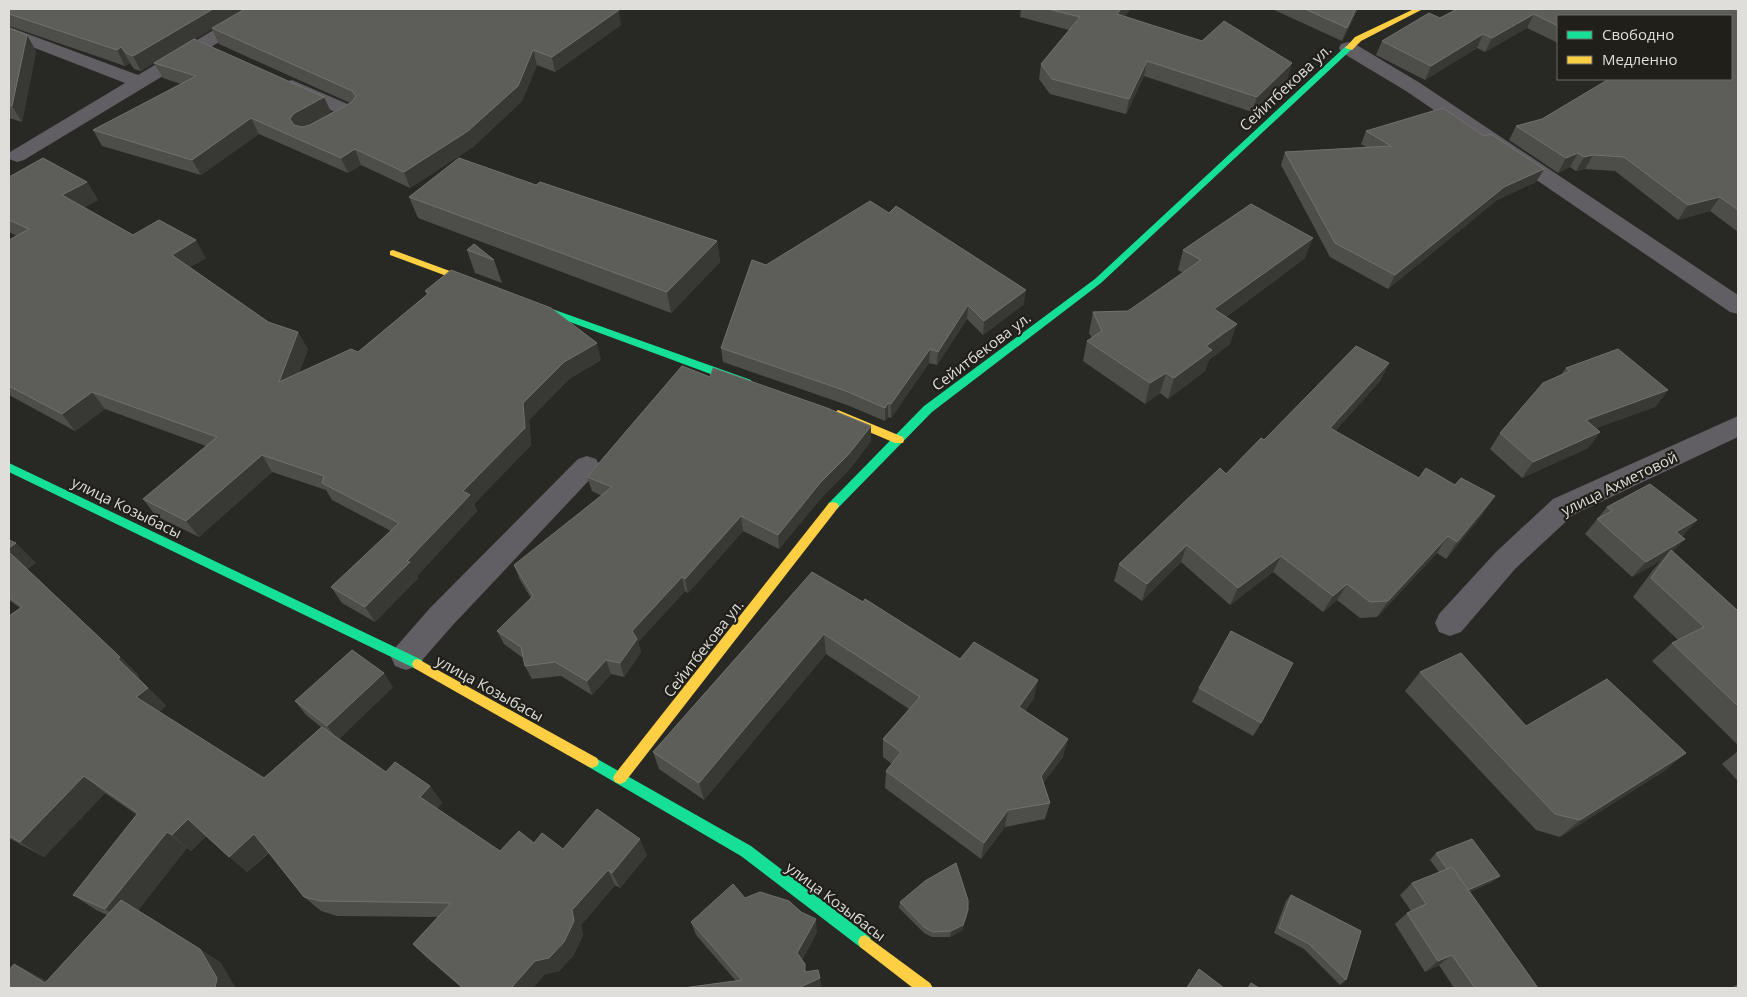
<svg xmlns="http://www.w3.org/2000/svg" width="1747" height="997" font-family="'Open Sans',sans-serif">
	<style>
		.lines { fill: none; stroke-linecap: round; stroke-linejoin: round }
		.street { fill: #615e64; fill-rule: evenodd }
		.fast { fill: #16e098; fill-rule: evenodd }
		.slow { fill: #ffcf43; fill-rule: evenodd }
		.wall { fill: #4d4d4a; fill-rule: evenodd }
		.shaded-wall { fill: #383834 }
		.building { fill: #5d5d59; stroke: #71716e }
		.labels { text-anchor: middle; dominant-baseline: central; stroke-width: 4.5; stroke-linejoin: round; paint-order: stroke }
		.street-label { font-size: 15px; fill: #dfdeda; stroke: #211f19 }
	</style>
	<rect width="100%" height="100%" fill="#282824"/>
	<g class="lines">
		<g class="street">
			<polygon points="249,9 270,9 267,13 24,160 17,162 9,159 10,152 125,83 9,38 9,27 138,75"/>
			<polygon points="1348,42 1355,44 1420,83 1738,295 1738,314 1730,312 1406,91 1341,52 1339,48 1341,44"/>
			<path d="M 292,80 L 357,108 L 360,112 C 352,123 331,133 318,130 L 315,126 L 318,122 L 335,112 L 285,90 L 282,86 L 285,82 Z"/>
			<polygon points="1738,416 1738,437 1573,515 1516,568 1461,632 1450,636 1439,632 1435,623 1439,614 1496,552 1553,499"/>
			<polygon points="587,456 596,459 600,466 596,473 452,626 417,666 406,670 395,666 391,657 395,648 430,608 578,459"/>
		</g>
		<g class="fast">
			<polygon points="1346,46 1353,48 1101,283 932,412 837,509 829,509 827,506 829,503 924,406 1095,279"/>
			<polygon points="527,300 751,380 752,383 751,386 743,386 524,305 522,303 524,301"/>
			<polygon points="9,463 422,660 424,664 422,668 418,669 414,668 9,472"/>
			<polygon points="592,756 751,846 870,937 872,942 870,947 865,949 860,947 741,856 587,766 585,762 587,758"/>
		</g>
		<g class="slow">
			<polygon points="1414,9 1423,9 1361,41 1352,50 1345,48 1355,37"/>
			<polygon points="393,250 485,284 487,286 482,289 479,288 390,255 390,251"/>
			<polygon points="838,410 903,437 904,440 903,443 895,443 834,417 833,414"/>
			<polygon points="833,502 837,503 839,506 837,509 625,782 620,784 615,782 613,778 615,774 829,503"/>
			<polygon points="418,659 597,758 599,762 597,766 592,768 587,766 414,668 412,664 414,660"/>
			<polygon points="865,935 930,983 933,988 913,988 860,947 858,942 860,937"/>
		</g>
	</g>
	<g class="wall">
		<path d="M 9,9 L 621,25 L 555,72 L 537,65 L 522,101 L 473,147 L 410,188 L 361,165 L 348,173 L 259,134 L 201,175 L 102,146 L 93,130 L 181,84 L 163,78 L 154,63 L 141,71 L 134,69 L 130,63 L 125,66 L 9,26 ZM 212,29 L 219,44 L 350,103 L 308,125 L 331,112 L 195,39 Z"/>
		<polygon points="1021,9 1131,9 1124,16 1288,78 1252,112 1144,76 1126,114 1050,94 1039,79 1041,64 1069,30 1020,17"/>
		<polygon points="1272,9 1358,9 1342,41"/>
		<polygon points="1457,9 1738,9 1738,232 1710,211 1678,220 1615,171 1585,169 1576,171 1570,167 1558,173 1509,140 1516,126 1731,79 1558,16 1558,43 1527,28 1485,52 1477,48 1425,80 1376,55 1382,41 1440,18"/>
		<polygon points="9,28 36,51 22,122 9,118"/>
		<polygon points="1366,131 1484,136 1544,169 1536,182 1497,200 1388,289 1330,257 1281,165 1285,152 1366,147 1361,144"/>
		<polygon points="9,177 87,182 98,200 84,207 133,235 206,258 190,267 308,349 299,373 358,352 427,295 425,291 601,360 569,379 529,420 531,445 474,504 477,511 417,576 418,578 375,622 342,603 331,587 391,531 332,500 326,490 272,472 199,537 156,516 143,499 206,446 105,409 75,431 9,395 9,240 17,236 9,232"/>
		<polygon points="536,185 717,241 720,262 671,313 418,218 409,197"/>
		<polygon points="467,250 494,260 502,283 475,273"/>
		<polygon points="1183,250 1305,258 1226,317 1230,344 1209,360 1205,371 1168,399 1160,393 1145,404 1083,361 1087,341 1092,338 1089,333 1093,312 1128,311 1183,273 1178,270"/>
		<polygon points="766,265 1024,304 983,335 967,319 937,365 929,363 891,418 888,417 885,421 847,405 723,362 721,348"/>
		<polygon points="1389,363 1380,381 1335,431 1483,514 1446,559 1437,553 1377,617 1360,618 1337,600 1323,612 1273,572 1230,605 1181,562 1142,601 1114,581 1119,564 1226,474 1264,440"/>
		<polygon points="1566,368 1668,390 1655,407 1596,428 1600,432 1588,448 1522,478 1490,449 1500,433 1561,375"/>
		<polygon points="710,377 871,426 871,441 849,470 821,498 779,549 743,531 688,593 685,591 638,642 641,652 624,677 611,674 592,695 561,676 532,679 525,666 523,658 504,644 497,631 531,598 520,580 514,565 602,496 592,491 587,477"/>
		<polygon points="1607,507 1697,520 1681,536 1673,552 1737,610 1738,609 1738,745 1652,661 1672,643 1678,640 1633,597 1653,570 1662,560 1632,577 1585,534"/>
		<polygon points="9,540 36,563 27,569 120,657 139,676 137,677 166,706 159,712 264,778 321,727 306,715 295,701 393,687 339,739 386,772 430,786 442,803 437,809 500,851 534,843 563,849 647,855 620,888 615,885 581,925 583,935 573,956 559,971 545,974 533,988 462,988 426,957 413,944 438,917 337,916 321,911 304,897 269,853 247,872 206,836 191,851 187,848 138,910 221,963 9,988 14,964 47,981 107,915 96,910 73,895 137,815 105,793 44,857 9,838 9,616 20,608 9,600"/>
		<polygon points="812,572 960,659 1034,698 1025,711 1063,757 1043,783 1050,803 1045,819 1005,827 981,859 885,788 886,771 892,764 883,757 883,739 909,709 826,654 704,800 659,769 653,752"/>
		<polygon points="1420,672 1526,726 1686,753 1664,771 1560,837 1536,830 1405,691"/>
		<polygon points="1199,688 1261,723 1253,736 1192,702"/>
		<polygon points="1738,751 1738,781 1722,764"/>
		<polygon points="1436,853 1500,876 1492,882 1470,892 1538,988 1454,988 1439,965 1425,972 1395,924 1407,913 1411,911 1400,895 1412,883 1439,872 1430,860"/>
		<polygon points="1291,895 1346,980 1340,985 1304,949 1274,933 1286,901"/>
		<polygon points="900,902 967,916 962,930 950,937 932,937 924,933 899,908"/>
		<polygon points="691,922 817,932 802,960 806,972 736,981 696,935"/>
		<polygon points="1199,969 1224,988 1186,988"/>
		<polygon points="1738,984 1738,988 1731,988"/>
	</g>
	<g class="shaded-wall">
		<polygon points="213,9 246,9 141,71 133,56"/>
		<polygon points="1121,9 1131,9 1114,29 1117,14"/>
		<polygon points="1356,9 1358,9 1342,41 1347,28"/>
		<polygon points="619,10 621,25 555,72 552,57"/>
		<polygon points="1534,14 1527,28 1485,52 1492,38"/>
		<polygon points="1483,34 1477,48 1425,80 1431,66"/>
		<polygon points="27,35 36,51 22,122 12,106"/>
		<polygon points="121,47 130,63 125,66 117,50"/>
		<polygon points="533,50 537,65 522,101 473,147 410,188 404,172"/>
		<polygon points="1147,61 1144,76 1126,114 1129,99"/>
		<polygon points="1292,63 1288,78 1252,112 1257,97"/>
		<polygon points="324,97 331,112 300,130 297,135 290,119 293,114"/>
		<polygon points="251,118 259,134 201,175 192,160"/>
		<polygon points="355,149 361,165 348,173 341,158"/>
		<polygon points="1578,153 1570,167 1558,173 1566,158"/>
		<polygon points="1593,155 1585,169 1576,171 1584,157"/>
		<polygon points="1544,169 1536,182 1497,200 1388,289 1395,275 1504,187"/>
		<polygon points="87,182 98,200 74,213 62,195"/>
		<polygon points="1720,197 1710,211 1678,220 1688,205"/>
		<polygon points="1313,238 1305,258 1208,330 1214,309"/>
		<polygon points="196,240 206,258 182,272 172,255"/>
		<polygon points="717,241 720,262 671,313 667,292"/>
		<polygon points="1026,290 1024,304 983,335 984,321"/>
		<polygon points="968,305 967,319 937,365 938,352"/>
		<polygon points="1237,324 1230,344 1209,360 1205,371 1168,399 1174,378 1206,346"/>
		<polygon points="298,332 308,349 289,399 279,382"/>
		<polygon points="597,343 601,360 569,379 529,420 531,445 474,504 477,511 417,576 418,578 375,622 365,607 407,561 523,403 564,362"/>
		<polygon points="930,349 929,363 891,418 891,404"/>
		<polygon points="1389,363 1380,381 1322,446 1330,428"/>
		<polygon points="1166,373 1160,393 1145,404 1150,383"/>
		<polygon points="1668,390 1655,407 1574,436 1586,420"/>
		<polygon points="92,392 105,409 75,431 62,414"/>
		<polygon points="888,403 888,417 885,421 885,408"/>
		<polygon points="871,426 871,441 849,470 821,498 779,549 778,535 820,483"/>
		<polygon points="1600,432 1588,448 1522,478 1533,462"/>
		<polygon points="262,455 272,472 199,537 186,521"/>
		<polygon points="1495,496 1483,514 1446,559 1457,542"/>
		<polygon points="741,516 743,531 688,593 685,579"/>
		<polygon points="1697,520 1683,536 1661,548 1676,532"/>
		<polygon points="1448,536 1437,553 1377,617 1388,601"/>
		<polygon points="1685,539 1670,555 1671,550 1662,560 1632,577 1646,562"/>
		<polygon points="16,543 36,563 26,570 9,552 9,548"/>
		<polygon points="1187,545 1181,562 1142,601 1147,584"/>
		<polygon points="1281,556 1273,572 1230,605 1238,588"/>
		<polygon points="682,577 685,591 638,642 641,652 624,677 620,663 632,631"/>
		<polygon points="1347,584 1337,600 1323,612 1333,596"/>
		<polygon points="824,634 826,654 704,800 699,783"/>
		<polygon points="120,657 139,676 137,678 118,659"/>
		<polygon points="606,660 611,674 592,695 587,681"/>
		<polygon points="384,673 393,687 338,740 327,726"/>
		<polygon points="1038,680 1034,698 1016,725 1019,707"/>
		<polygon points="148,688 166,706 155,715 136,697"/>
		<polygon points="1068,739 1063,757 1036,793 1041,776"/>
		<polygon points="1686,753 1664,771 1560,837 1580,820"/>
		<polygon points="84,776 105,793 44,857 20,842"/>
		<polygon points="430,786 442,803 433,814 420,797"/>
		<polygon points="1008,810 1005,827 981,859 984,843"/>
		<polygon points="188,819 207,835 191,851 172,835"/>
		<polygon points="167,832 187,848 128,923 105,909"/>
		<polygon points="254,834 271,850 247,872 229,857"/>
		<polygon points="640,839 647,855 620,888 612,873"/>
		<polygon points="608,870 615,885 581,925 583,935 573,956 559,971 545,974 533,988 511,988 535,961 572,910"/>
		<polygon points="1500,876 1492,882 1457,898 1463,892"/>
		<polygon points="968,910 962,930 950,937 951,931"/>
		<polygon points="816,919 817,932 799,965 797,953"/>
		<polygon points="200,949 221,963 236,988 215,988"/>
		<polygon points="1452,955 1439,965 1425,972 1438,961"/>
		<polygon points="14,964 41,978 59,988 45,983"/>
		<polygon points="820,978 822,988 798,988"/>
	</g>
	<g class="building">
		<polygon points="9,9 213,9 133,56 126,53 121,47 117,50 9,14"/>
		<polygon points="245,9 617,9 619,10 552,57 533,50 518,86 468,131 404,172 355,149 341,158 251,118 192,160 93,130 196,76 154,63 194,39 324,97 293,114 290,119 294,125 302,127 310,125 352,102 356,96 352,91 212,28"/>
		<polygon points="1048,9 1121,9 1117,14 1202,41 1224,21 1292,63 1257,97 1147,61 1129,99 1052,79 1041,64 1080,17"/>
		<polygon points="1305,9 1356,9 1347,28"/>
		<polygon points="1457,9 1738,9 1738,210 1720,197 1688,205 1624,157 1593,155 1584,157 1578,153 1566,158 1516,126 1542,119 1609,79 1731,79 1731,16 1558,16 1558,26 1534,14 1492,38 1483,34 1431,66 1382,41 1429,13 1440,18"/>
		<polygon points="9,28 27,35 12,106 9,105"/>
		<polygon points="1443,108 1484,136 1491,134 1544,169 1504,187 1395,275 1335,243 1285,152 1391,146 1366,131"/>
		<polygon points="43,158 87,182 62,195 133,235 159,220 196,240 172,255 268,322 298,332 279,382 351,349 358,352 429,293 425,291 451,270 551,308 597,343 564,362 523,403 525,428 463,491 470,495 407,561 410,562 365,607 331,587 399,523 322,483 324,476 262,455 186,521 143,499 217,437 92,392 62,414 9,386 9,240 29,229 9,220 9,177"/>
		<polygon points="459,158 536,185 540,182 717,241 667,292 409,197"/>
		<polygon points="870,201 889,213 896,206 1026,290 984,321 968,305 938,352 930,349 891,404 888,403 885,408 846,391 721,348 752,260 766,265"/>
		<polygon points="1251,204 1313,238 1214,309 1237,324 1206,346 1212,350 1174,378 1166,373 1150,383 1087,341 1102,331 1093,312 1128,311 1201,260 1183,250"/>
		<polygon points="474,244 494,260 467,250"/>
		<polygon points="1356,346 1389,363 1330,428 1419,478 1426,468 1455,485 1461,478 1495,496 1457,542 1448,536 1388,601 1370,602 1347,584 1333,596 1281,556 1238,588 1187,545 1147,584 1119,564 1220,468 1226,474 1261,438 1264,440"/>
		<polygon points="1618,349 1668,390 1586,420 1600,432 1533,462 1500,433 1543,383 1570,371 1566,368"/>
		<polygon points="682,366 710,377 713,368 827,408 871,426 848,455 820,483 778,535 741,516 685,579 682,577 632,631 637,639 620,663 606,660 587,681 555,662 525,666 521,647 497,631 533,596 514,565 612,487 587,477"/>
		<polygon points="1650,484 1697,520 1676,532 1685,539 1646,562 1597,519 1612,511 1607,507"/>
		<polygon points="9,540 16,543 9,548"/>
		<polygon points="1671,550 1737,610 1738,609 1738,706 1672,643 1704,627 1651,578"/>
		<polygon points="9,552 120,657 118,659 148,688 136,697 264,778 322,727 386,772 395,762 430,786 420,797 500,851 519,831 534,843 542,833 563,849 597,809 640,839 612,873 608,870 572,910 574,921 564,942 549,958 535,961 511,988 463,988 413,944 451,903 321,901 304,897 254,834 229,857 188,819 172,835 167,832 105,909 73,895 138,813 84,776 20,842 9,836 9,616 22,607 9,597"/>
		<polygon points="812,572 863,602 865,599 960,659 974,642 1038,680 1019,707 1068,739 1041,776 1050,803 1008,810 984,843 886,771 901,752 883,739 920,697 824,634 699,783 653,752"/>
		<polygon points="1231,631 1293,663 1261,723 1199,688"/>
		<polygon points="352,650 384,673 327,726 295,701"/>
		<polygon points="1461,653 1526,726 1607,679 1686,753 1580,820 1555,814 1420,672"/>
		<polygon points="1472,839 1500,876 1468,890 1452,867 1447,869 1436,853"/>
		<polygon points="956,863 968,900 968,910 963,925 951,931 933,932 924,927 900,902 925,881"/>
		<polygon points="1452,867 1538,988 1475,988 1452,955 1438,961 1407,913 1426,904 1412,883"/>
		<polygon points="733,884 745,898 760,892 789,901 801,912 816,919 797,953 805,964 805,972 818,970 820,978 798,988 683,988 742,980 691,922"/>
		<polygon points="1291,895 1361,931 1346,980 1309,944 1279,928"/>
		<polygon points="121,900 200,949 217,978 215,988 9,988 9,970 14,964 45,983"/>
		<polygon points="1199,969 1224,988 1187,988"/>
		<polygon points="1251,983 1259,988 1248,988"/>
	</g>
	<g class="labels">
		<g class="street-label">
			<text transform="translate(1285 87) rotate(-43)">Сейитбекова ул.</text>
			<text transform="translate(981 351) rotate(-37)">Сейитбекова ул.</text>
			<text transform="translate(1619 483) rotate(-26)">улица Ахметовой</text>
			<text transform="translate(127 507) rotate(26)">улица Козыбасы</text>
			<text transform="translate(703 648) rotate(-52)">Сейитбекова ул.</text>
			<text transform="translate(490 688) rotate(29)">улица Козыбасы</text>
			<text transform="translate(836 901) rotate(37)">улица Козыбасы</text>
		</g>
	</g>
	<rect width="1747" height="997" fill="none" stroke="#dfdeda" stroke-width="20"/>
	<rect x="1557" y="15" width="175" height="65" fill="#211f19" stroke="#6d6b66"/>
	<rect x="1567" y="31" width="25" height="8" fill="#16e098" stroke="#6d6b66"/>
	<text x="1602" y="40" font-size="15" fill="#dfdeda">Свободно</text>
	<rect x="1567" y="56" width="25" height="8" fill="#ffcf43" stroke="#6d6b66"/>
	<text x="1602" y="65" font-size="15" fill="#dfdeda">Медленно</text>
</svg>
